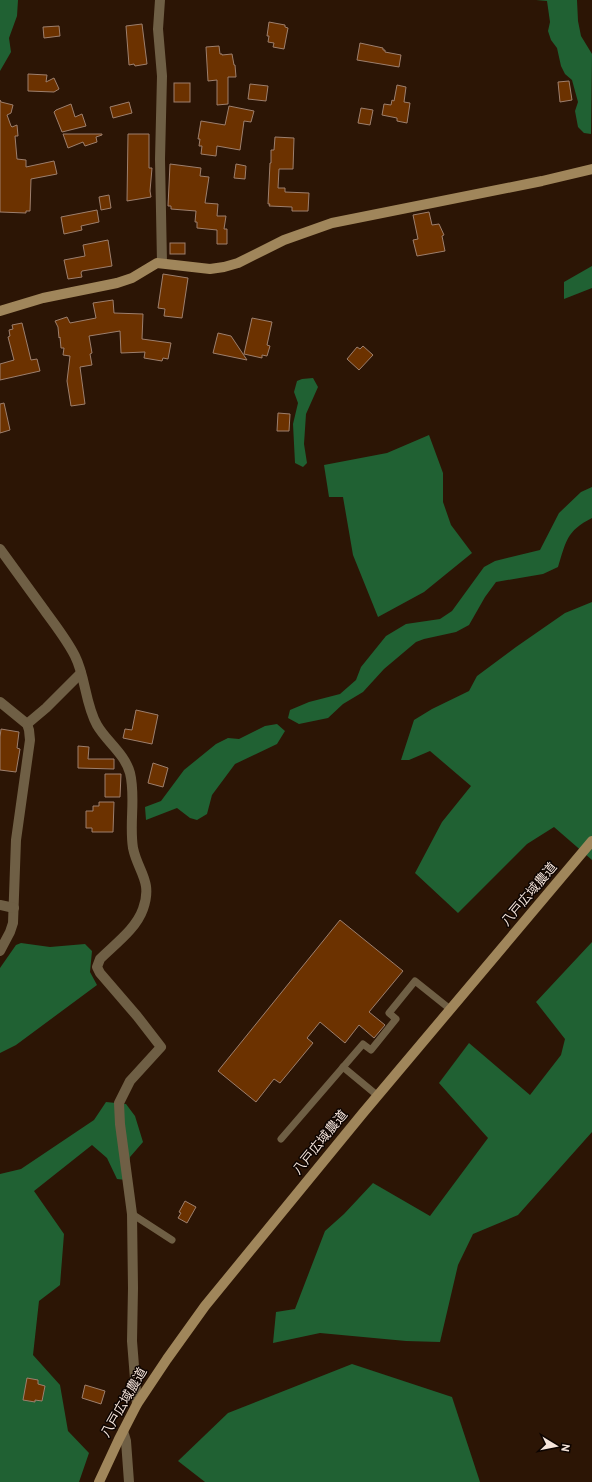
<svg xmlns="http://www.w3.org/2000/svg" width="592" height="1482" font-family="Overpass,'Noto Sans JP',sans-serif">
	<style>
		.forest { fill: #206133 }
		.building { fill: #6c3200; stroke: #9d7f6d }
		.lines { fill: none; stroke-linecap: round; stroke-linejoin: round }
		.lane { stroke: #6f5f45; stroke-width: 7 }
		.street { stroke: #6f5f45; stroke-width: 10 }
		.secondary { stroke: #a0865b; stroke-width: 10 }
		.labels { text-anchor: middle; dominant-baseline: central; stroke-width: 3; stroke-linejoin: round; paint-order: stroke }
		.street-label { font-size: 13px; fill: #f6e5db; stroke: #0d0401 }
	</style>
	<rect width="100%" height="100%" fill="#2c1505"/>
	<g class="forest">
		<polygon points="0,0 18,0 17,16 9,38 11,52 0,71"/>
		<polygon points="536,0 577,0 578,21 581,36 592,54 591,134 584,133 578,127 575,111 578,102 572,80 565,74 561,66 557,48 551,40 548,31 550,22 547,1"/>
		<polygon points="592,266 592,288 564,299 564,282"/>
		<polygon points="313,378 318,387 306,414 304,444 307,463 303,467 295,463 293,424 298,403 294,392 297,381 302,379"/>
		<polygon points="429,435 443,473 443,502 451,525 472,553 424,592 378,617 353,555 343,497 329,497 324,465 387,453"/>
		<path d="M 592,487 L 592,518 C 566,531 566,542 558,567 L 543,574 L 496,582 L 485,597 L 469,625 L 456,632 L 424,639 L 416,642 L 384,669 L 363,692 L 343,704 L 328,718 L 299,724 L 288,718 L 290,710 L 309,702 L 340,694 L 356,680 L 361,667 L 386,636 L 406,624 L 440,619 L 452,611 L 484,567 L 495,561 L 540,550 L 559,513 L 581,492 Z"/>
		<polygon points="592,602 592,860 554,827 527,844 458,913 415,873 442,822 471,786 430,751 409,760 401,760 414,720 432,709 469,691 477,676 516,647 565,613"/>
		<polygon points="277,724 285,731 277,744 235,764 212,795 207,814 197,820 190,818 177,808 146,820 145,807 161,801 184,770 216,744 228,738 239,739 265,726"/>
		<polygon points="592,942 592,1132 518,1215 473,1234 458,1265 440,1342 406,1341 320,1333 273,1343 276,1312 295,1309 325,1231 344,1214 373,1183 430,1216 488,1138 439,1083 469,1043 530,1095 561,1055 565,1039 536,1002"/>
		<polygon points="21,943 50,947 85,944 92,951 90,972 97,985 16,1045 0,1053 0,968 16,945"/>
		<polygon points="106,1102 126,1104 135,1116 143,1142 130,1157 126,1180 117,1179 107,1158 92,1145 34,1191 64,1234 60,1285 39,1301 33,1355 60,1385 68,1431 89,1453 79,1482 0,1482 0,1174 21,1169 94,1120"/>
		<polygon points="352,1364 452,1397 480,1482 205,1482 178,1461 228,1413"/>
	</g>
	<g class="building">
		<polygon points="269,22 285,25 285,27 288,28 284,49 273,47 274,43 268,42 269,36 267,36"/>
		<polygon points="142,24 147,64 135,66 134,64 129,65 126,26"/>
		<polygon points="59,26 60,36 44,38 43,27"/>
		<polygon points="360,43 383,48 383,50 385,50 385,52 401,55 399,67 357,60"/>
		<polygon points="219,46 220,54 222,54 222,55 232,54 234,65 235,65 236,77 228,77 228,104 217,105 217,80 208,81 206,47"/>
		<polygon points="28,74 47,75 46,82 54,78 59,89 54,92 28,91"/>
		<polygon points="569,81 572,100 560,102 558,82"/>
		<rect x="174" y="83" width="16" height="19"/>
		<polygon points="250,84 268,86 266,101 248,99"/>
		<polygon points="397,85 406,87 404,102 410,103 407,123 397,121 397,118 382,115 384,104 391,105 392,100 394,101"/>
		<polygon points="0,100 1,102 13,105 11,113 7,115 11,126 12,127 17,125 18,136 15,136 17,159 26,160 26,167 54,161 57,174 31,179 30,211 26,211 26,213 0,212"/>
		<polygon points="129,102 132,113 113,118 110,107"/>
		<polygon points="71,104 75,117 82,114 86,126 62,132 54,112 56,110"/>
		<polygon points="229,106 254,111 251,122 244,121 240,150 217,146 216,156 201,154 202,146 199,146 200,139 198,139 201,121 225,125"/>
		<polygon points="361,108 373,110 370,125 358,123"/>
		<polygon points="63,134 102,134 102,135 96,137 97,142 85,146 83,142 68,148"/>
		<polygon points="128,134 149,134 149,168 152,168 150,191 151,197 127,201"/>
		<polygon points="275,137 294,138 293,169 279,169 278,188 285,188 285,192 309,193 308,211 292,211 292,207 269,206 270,204 268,204 270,163 271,163 271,150 274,150"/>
		<polygon points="170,164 201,168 200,176 209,177 205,203 218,204 217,216 226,216 224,229 227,229 227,244 217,244 217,230 197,228 197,222 195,222 196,211 171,209 171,206 168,206"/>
		<polygon points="236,164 246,166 245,179 234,178"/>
		<polygon points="109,195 111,208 101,210 99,197"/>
		<polygon points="97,210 99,222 81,226 82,230 64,234 61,217"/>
		<polygon points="429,212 432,225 439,224 444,235 442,236 445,251 417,256 413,240 418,239 413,215"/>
		<polygon points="108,240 112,266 82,271 81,273 82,277 68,279 64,260 85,256 83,245"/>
		<rect x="170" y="243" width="15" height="11"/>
		<polygon points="163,274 188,278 182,318 164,316 165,309 158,308"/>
		<polygon points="113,300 114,313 143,314 142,339 171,343 168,359 163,358 162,361 144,358 145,352 121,353 120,331 89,336 92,353 90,354 92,365 80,367 85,404 71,406 67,381 70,356 63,355 64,348 61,348 60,337 59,338 58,327 55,321 67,317 70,323 96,318 93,303"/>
		<polygon points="252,318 272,322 267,345 270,346 267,356 262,355 262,358 244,354"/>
		<polygon points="22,323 31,360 37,359 40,371 0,380 0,364 14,360 8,337 10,336 9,330 13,329 12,325"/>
		<polygon points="218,333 231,336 247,360 213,353"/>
		<polygon points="363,346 373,355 359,370 347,359 357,347 360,349"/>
		<polygon points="4,403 10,430 0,433 0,404"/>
		<polygon points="278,413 290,414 289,431 277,431"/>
		<polygon points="136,710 158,715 152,744 123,738 125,729 132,730"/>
		<polygon points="1,729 19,732 17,748 20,749 16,772 0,770 0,737"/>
		<polygon points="78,746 89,747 88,759 114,759 114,769 78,768"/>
		<polygon points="153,763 168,768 163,787 148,783"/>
		<polygon points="105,774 121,774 120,797 105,797"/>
		<polygon points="99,802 114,802 113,832 92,832 92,828 86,828 86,811 93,811 93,806 99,806"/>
		<polygon points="340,920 403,971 369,1012 385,1025 374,1038 359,1025 345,1043 320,1022 307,1038 313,1043 280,1083 274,1079 256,1102 218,1071"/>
		<polygon points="185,1201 196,1207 187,1223 178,1218 181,1213 179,1212"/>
		<polygon points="27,1378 38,1380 38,1384 45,1386 42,1401 35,1400 35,1402 23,1400"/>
		<polygon points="85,1385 105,1391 101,1404 82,1398"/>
	</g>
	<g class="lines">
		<g class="lane">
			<polyline points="343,1067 378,1096"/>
			<polyline points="281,1139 363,1044 371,1050 396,1019 389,1013 415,981 450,1009"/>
			<polyline points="132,1214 172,1240"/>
		</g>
		<g class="street">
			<polyline points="160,0 158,29 162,76 160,159 162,263"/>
			<path d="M 0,549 C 15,570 30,590 45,611 C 55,625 67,640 75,656 C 86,678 85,704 97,725 C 106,741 125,754 130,773 C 136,797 129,823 133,848 C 138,872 153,881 143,909 C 136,929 115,944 100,959 L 97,967 L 100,973 L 137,1016 L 161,1047 L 130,1081 L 119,1103 L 120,1124 L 132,1214 L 133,1288 L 132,1341 L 137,1404"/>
			<polyline points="0,702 27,724 29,730 30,740 16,840 13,923 10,932 0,951"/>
			<polyline points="27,724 46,708 81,673"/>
			<polyline points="0,905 14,908"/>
			<polyline points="123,1431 126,1441 129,1482"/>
		</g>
		<g class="secondary">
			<polyline points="0,311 43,298 117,283 132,278 157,263 210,269 224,267 238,263 284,240 332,223 542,181 592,169"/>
			<polyline points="99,1482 119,1439 137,1404 167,1359 205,1306 363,1113 592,841"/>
		</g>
	</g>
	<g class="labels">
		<g class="street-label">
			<text transform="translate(530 895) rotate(-50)">八戸広域農道</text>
			<text transform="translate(321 1143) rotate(-51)">八戸広域農道</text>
			<text transform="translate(125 1403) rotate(-60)">八戸広域農道</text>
		</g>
	</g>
	<g transform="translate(556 1446) rotate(100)" stroke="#0d0401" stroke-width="3" paint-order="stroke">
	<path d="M0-3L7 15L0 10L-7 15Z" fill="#f6e5db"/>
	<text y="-6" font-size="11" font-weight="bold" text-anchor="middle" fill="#f6e5db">N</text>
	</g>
</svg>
